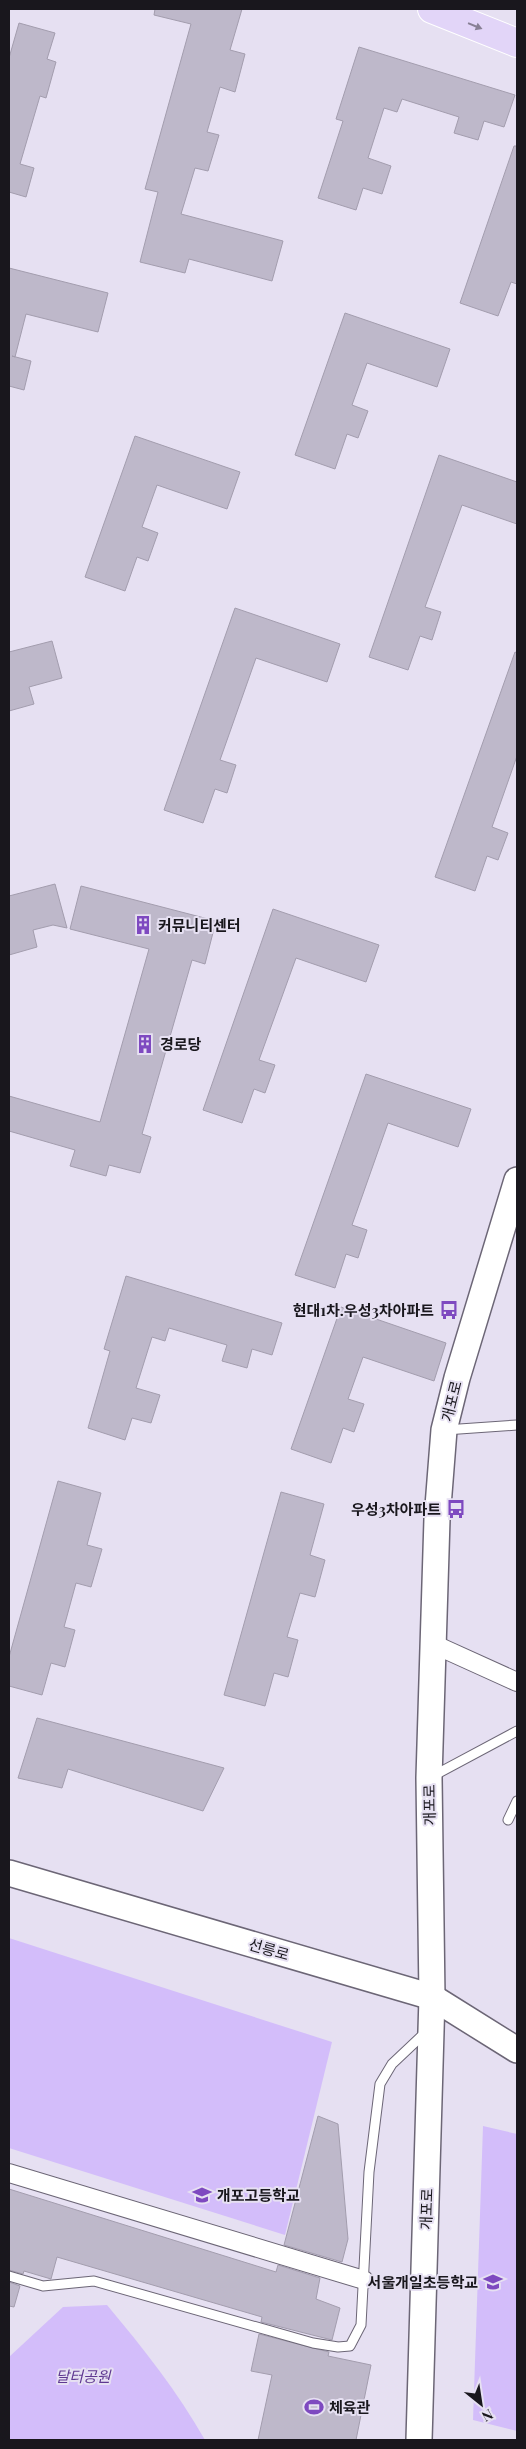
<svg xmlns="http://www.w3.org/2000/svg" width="526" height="2449" font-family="'Playfair Display','Noto Sans KR',serif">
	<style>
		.green { fill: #d3bdfa }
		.building { fill: #beb8ca; stroke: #a39dae }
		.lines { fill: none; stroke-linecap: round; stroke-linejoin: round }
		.lane-casing { stroke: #6c6676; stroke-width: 11 }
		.street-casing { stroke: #6c6676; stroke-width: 20 }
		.secondary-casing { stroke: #6c6676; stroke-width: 28 }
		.primary-casing { stroke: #fff; stroke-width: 30 }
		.lane { stroke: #fff; stroke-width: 9 }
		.street { stroke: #fff; stroke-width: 18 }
		.secondary { stroke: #fff; stroke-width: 25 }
		.primary { stroke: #e2d5f8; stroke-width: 28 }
		.oneway { fill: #888095 }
		.labels { text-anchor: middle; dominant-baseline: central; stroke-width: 4; stroke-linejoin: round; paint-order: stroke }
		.poi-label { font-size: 15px; font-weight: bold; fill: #19171d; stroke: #e6e0f2; text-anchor: start }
		.street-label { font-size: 15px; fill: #19171d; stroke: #e6e0f2 }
		.park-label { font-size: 15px; font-style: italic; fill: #5f3891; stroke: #e6e0f2 }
	</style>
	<rect width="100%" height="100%" fill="#e6e0f2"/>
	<g class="green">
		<polygon points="9,1938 332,2042 285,2235 9,2148"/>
		<polygon points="483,2126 517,2134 517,2431 473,2420"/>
		<path d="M 107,2305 C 143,2348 177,2391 205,2440 L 9,2440 L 9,2357 L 63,2307 Z"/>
	</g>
	<g class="building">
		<polygon points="155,9 242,9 230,50 245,54 235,92 220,87 207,132 219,135 208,171 195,168 181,214 283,241 272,281 189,259 185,273 140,262 158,192 145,189 191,24 154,15"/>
		<polygon points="19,23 55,33 47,59 56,62 46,98 40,96 20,164 34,168 26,197 9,192 9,58"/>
		<polygon points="359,47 515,95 504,127 484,121 478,140 454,133 459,117 402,99 397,112 384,108 368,158 391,166 382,194 363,188 356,210 318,198 343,121 336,119"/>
		<polygon points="514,146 517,146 517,284 511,282 498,316 460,303"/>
		<polygon points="9,268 108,293 98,332 26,314 15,357 12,356 31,361 24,390 9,386"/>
		<polygon points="345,313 450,349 437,387 367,363 352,405 368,411 358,438 347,434 335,469 295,455"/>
		<polygon points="135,436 240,472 227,509 157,485 142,527 158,533 148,561 137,557 125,591 85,577"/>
		<polygon points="439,455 517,482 517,524 462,505 425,607 441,612 432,640 420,636 408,670 369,657"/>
		<polygon points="235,608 340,644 327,682 256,658 220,760 236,765 227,793 215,789 203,823 164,810"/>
		<polygon points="52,641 62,678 29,687 34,704 9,711 9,652"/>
		<polygon points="515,652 517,653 517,756 492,827 508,833 498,860 487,856 475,891 435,877"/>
		<polygon points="55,884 67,928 53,925 33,930 37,947 9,955 9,896"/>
		<polygon points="81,886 216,921 205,964 192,960 142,1134 151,1137 140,1173 109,1165 106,1176 70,1166 75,1150 9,1131 9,1096 100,1122 149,949 70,929"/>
		<polygon points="273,909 379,945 366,982 296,958 259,1060 275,1065 265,1093 254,1089 242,1123 203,1110"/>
		<polygon points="366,1074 471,1109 458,1147 388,1123 352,1225 367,1230 358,1258 346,1254 335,1288 295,1275"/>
		<polygon points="126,1276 282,1323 272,1355 252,1349 247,1368 222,1361 227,1345 169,1328 165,1341 152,1337 136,1388 160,1395 151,1423 132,1418 125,1440 88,1428 110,1351 104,1349"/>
		<polygon points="341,1307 446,1343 434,1381 363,1357 348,1399 364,1404 354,1432 343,1428 331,1463 291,1449"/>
		<polygon points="58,1481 101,1493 87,1545 102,1549 91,1587 76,1583 64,1627 75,1630 65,1667 51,1663 42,1695 9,1686 9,1657"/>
		<polygon points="281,1492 324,1504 310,1555 325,1560 315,1597 300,1593 287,1637 298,1640 288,1677 274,1673 265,1706 224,1695"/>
		<polygon points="37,1718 224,1768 203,1811 68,1769 62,1788 18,1778"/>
		<polygon points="318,2116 338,2124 348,2239 342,2262 284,2245"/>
		<polygon points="9,2189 276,2272 278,2265 320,2278 316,2299 340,2308 332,2340 261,2322 262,2317 57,2257 51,2279 24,2271 23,2274 9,2270"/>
		<polygon points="9,2282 20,2286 14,2307 9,2306"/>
		<polygon points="259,2334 329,2352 328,2356 371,2365 356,2440 258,2440 272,2375 251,2371"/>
	</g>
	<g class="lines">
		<g class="lane-casing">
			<g id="lane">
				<polyline points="445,1430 517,1425"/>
				<polyline points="431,1777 517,1731"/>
				<polyline points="508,1820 517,1801"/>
				<polyline points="9,2276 43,2286 94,2281 313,2343 338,2347 350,2346 361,2325 369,2172 380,2084 392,2064 427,2031"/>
			</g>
		</g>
		<g class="street-casing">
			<g id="street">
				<polyline points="431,1643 517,1682"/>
				<polyline points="9,2173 364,2280"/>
			</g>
		</g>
		<g class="secondary-casing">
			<g id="secondary">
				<polyline points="9,1873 432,1997 517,2050"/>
				<polyline points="419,2440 432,1997 429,1778 437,1519 444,1430 457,1378 517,1180"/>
			</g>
		</g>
		<g class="primary-casing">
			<polyline id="primary" points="432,9 517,43"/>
		</g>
		<use href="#lane" class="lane"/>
		<use href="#street" class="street"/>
		<use href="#secondary" class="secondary"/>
		<use href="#primary" class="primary"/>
	</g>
	<defs><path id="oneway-solid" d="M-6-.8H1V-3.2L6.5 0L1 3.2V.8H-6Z" transform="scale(1.25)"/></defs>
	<use class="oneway" href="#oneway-solid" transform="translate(475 26) rotate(22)"/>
	<defs>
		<g id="building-bare" transform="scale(1.5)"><path d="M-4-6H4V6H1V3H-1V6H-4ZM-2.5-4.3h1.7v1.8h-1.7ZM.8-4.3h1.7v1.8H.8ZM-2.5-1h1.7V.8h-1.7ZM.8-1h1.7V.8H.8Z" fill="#7e49c0" stroke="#e6e0f2" stroke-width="2.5" paint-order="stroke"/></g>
		<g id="bus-bare" transform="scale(1.5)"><path d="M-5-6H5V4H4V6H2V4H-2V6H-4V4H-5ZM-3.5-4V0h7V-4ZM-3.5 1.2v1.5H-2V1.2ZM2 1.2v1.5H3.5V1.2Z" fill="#7e49c0" stroke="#e6e0f2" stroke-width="2.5" paint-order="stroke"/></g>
		<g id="school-bare" transform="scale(1.5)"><path d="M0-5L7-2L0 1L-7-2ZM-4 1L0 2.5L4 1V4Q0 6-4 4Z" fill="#7e49c0" stroke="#e6e0f2" stroke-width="2.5" paint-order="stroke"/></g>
		<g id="stadium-bare" transform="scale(1.5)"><path d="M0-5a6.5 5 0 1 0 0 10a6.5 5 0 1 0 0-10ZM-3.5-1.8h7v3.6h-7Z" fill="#7e49c0" stroke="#e6e0f2" stroke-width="2.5" paint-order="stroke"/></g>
	</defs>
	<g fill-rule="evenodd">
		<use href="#building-bare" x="143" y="925"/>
		<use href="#building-bare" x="145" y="1044"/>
		<use href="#bus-bare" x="449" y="1310"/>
		<use href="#bus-bare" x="456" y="1509"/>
		<use href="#school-bare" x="202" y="2195"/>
		<use href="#school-bare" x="493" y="2282"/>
		<use href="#stadium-bare" x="314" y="2407"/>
	</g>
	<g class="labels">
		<g class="poi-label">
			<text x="158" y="925">커뮤니티센터</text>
			<text x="160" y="1044">경로당</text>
			<text x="434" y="1310" text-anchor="end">현대1차.우성3차아파트</text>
			<text x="441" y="1509" text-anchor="end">우성3차아파트</text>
			<text x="217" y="2195">개포고등학교</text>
			<text x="478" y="2282" text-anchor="end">서울개일초등학교</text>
			<text x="329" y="2407">체육관</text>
		</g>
		<g class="street-label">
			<text transform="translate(451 1401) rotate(-76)">개포로</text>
			<text transform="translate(429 1805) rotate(-91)">개포로</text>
			<text transform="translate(269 1949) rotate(16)">선릉로</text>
			<text transform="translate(426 2209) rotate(-88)">개포로</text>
		</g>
		<g class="park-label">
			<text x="83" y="2376">달터공원</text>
		</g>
	</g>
	<rect width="526" height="2449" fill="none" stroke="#19171d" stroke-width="20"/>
	<g transform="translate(481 2404) rotate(150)" stroke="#e6e0f2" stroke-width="4" paint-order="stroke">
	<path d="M0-4L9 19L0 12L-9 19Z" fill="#19171d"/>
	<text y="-8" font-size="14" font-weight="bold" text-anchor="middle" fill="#19171d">N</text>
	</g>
</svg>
